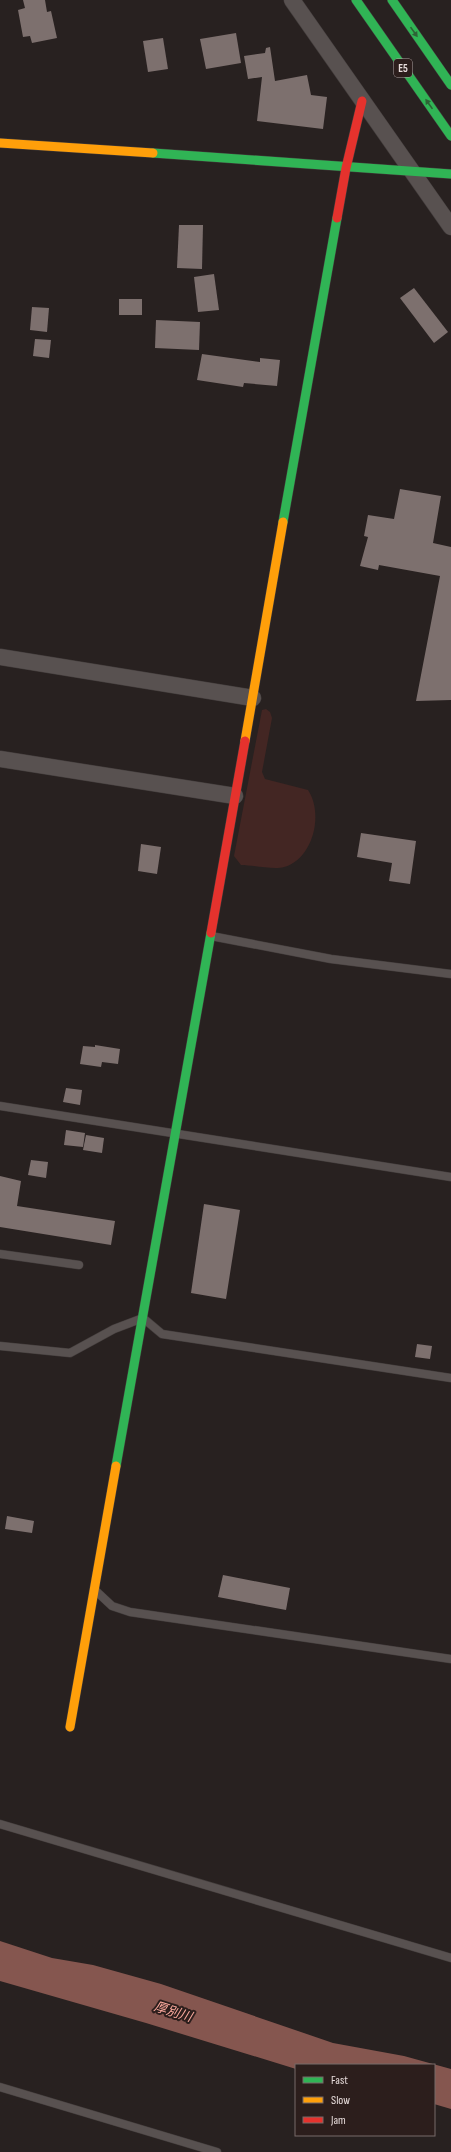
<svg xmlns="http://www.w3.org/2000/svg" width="451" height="2152" font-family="'Sofia Sans Condensed','Noto Sans JP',sans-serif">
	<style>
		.green { fill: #432623 }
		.water { fill: #85564f }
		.building { fill: #7d706e }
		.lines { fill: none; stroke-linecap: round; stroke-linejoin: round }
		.lane-casing { stroke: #433d3c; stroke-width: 9 }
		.street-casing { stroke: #433d3c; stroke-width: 17 }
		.fast-casing { stroke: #433d3c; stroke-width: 10 }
		.slow-casing { stroke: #433d3c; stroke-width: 10 }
		.jam-casing { stroke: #433d3c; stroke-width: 10 }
		.lane { stroke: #585150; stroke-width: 8 }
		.street { stroke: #585150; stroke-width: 16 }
		.fast { stroke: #30b455; stroke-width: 9 }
		.slow { stroke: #ff9f0a; stroke-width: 9 }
		.jam { stroke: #e5322d; stroke-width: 9 }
		.oneway { fill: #2e6236 }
		.labels { text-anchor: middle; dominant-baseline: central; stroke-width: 4; stroke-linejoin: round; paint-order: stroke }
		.shield { fill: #2c1e1c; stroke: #afa3a2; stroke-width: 1 }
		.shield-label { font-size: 11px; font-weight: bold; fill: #e7dcdb }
		.water-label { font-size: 13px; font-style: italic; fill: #fdab9f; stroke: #2c1e1c }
	</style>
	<rect width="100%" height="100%" fill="#282120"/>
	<path class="green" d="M 266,709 L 270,712 L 272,718 L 262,772 L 265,779 L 308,790 C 324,814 313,859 284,867 C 274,870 252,865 241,865 L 234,856 L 262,710 Z"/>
	<polygon class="water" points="0,1941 52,1958 93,1965 161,1984 333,2043 404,2056 451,2069 451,2109 434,2104 434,2065 296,2065 296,2069 146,2023 0,1981"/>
	<g class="building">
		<polygon points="23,0 45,0 47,12 51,11 57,38 32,43 30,36 23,37 18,10 25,8"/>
		<polygon points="236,33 241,63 206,69 200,39"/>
		<polygon points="163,38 168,69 148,72 143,41"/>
		<polygon points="270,47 275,81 307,75 311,95 327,97 323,129 257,121 262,77 248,79 244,56 265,53 266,48"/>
		<polygon points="179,225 203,225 202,269 177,268"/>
		<polygon points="214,274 219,310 198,312 194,277"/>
		<polygon points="414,288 448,332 434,343 400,298"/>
		<rect x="119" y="299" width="23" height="16"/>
		<polygon points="32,307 49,308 47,332 30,330"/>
		<polygon points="156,320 200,322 199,350 155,348"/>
		<polygon points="35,339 51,340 49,358 33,356"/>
		<polygon points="202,354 260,362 260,358 280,360 277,386 244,383 243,387 197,380"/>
		<polygon points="400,489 441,496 433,543 451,547 451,700 416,701 440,576 379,565 378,570 360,566 368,537 364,536 368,515 394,519"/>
		<polygon points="361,833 416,841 410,884 389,881 392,863 357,857"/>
		<polygon points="141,844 161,847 157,874 138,871"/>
		<polygon points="95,1045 120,1049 118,1064 102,1062 101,1067 80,1064 83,1046 95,1047"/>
		<polygon points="66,1088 82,1090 80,1105 63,1102"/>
		<polygon points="66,1130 85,1133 83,1147 64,1145"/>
		<polygon points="86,1135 104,1138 102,1153 83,1150"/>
		<polygon points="31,1160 48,1162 46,1178 28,1175"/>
		<polygon points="0,1176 21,1181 17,1206 115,1221 111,1245 0,1227"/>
		<polygon points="204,1204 240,1210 226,1299 191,1293"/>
		<polygon points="417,1344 432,1346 430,1359 415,1357"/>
		<polygon points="7,1516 34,1521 32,1533 5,1529"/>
		<polygon points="223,1575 290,1588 286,1610 218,1597"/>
	</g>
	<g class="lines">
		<g class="lane-casing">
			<g id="lane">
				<polyline points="211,936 331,959 451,974"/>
				<polyline points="0,1106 451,1177"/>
				<polyline points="0,1254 79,1265"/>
				<polyline points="0,1346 70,1353 114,1329 143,1318 162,1334 451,1378"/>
				<polyline points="96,1591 112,1606 130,1612 451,1659"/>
				<polyline points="0,1824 451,1958"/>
				<polyline points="0,2087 217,2152"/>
			</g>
		</g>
		<g class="street-casing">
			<g id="street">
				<polyline points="292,0 451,227"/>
				<polyline points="0,657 253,698"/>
				<polyline points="0,759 235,796"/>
			</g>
		</g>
		<g class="fast-casing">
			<g id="fast">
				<polyline points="356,0 451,136"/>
				<polyline points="392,0 451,85"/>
				<polyline points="153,153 451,174"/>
				<polyline points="283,522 337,218"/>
				<polyline points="116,1466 211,933"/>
			</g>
		</g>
		<g class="slow-casing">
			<g id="slow">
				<polyline points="0,143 153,153"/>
				<polyline points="245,741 283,522"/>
				<polyline points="70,1727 116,1466"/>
			</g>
		</g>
		<g class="jam-casing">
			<g id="jam">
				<polyline points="337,218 346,168 362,101"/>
				<polyline points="211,933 245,741"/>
			</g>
		</g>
		<use href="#lane" class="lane"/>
		<use href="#street" class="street"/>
		<use href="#fast" class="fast"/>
		<use href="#slow" class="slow"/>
		<use href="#jam" class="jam"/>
	</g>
	<defs><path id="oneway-solid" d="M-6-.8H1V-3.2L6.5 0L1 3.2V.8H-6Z"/></defs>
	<g class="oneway">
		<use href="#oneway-solid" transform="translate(414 32) rotate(55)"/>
		<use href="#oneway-solid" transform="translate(429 104) rotate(-125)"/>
	</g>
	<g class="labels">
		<rect class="shield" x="394" y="59" width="18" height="18" rx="3"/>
		<g class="shield-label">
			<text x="403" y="68">E5</text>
		</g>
		<g class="water-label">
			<text transform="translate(173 2012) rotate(17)">厚別川</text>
		</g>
	</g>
	<rect x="295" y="2064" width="140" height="72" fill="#2c1e1c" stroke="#776a68"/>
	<rect x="303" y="2077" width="20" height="6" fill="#30b455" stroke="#776a68"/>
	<text x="331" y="2084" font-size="12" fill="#e7dcdb">Fast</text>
	<rect x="303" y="2097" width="20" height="6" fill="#ff9f0a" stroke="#776a68"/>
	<text x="331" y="2104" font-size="12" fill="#e7dcdb">Slow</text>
	<rect x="303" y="2117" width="20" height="6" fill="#e5322d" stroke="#776a68"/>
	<text x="331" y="2124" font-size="12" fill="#e7dcdb">Jam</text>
</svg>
